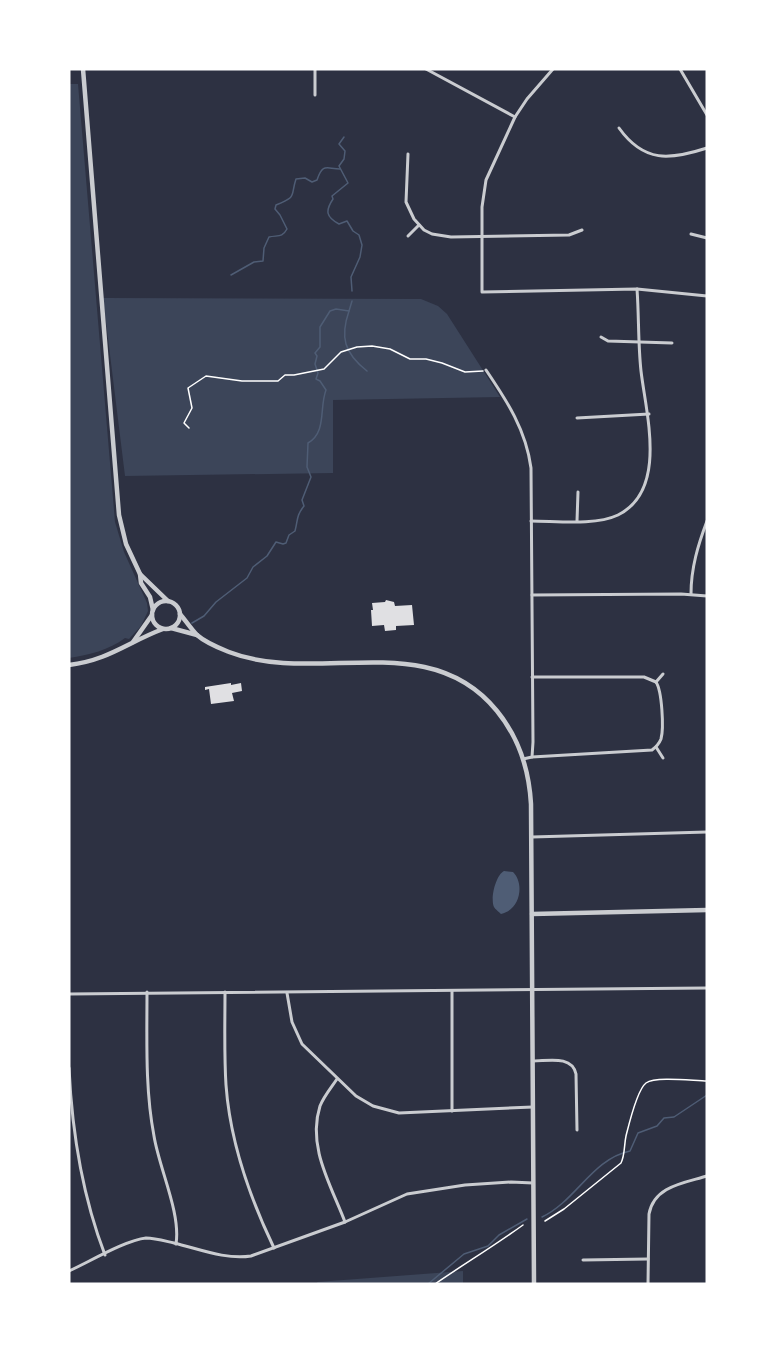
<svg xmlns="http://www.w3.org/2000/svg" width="776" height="1353" font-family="'DM Sans',sans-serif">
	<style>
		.green { fill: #3c4559 }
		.water { fill: #4f5d75 }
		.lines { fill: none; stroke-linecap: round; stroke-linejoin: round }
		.stream { stroke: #4f5d75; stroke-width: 1.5 }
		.building { fill: #e0e0e3 }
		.path { stroke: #fff; stroke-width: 1.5 }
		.minor { stroke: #caccd0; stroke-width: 3 }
		.tertiary { stroke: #caccd0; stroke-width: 4.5 }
	</style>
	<rect width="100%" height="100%" fill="#2d3142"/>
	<g class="green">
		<path d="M 69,84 L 78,84 L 115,522 L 124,552 L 147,603 L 148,611 L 141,626 L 129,639 L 125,638 C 109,650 89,655 69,658 Z"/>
		<polygon points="103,298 421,299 438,306 447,314 500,397 333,400 333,473 125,476"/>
		<polygon points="463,1271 463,1284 318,1284 317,1282"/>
	</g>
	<path class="water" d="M 504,871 L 513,872 C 525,884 520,910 501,914 C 499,912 495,909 494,907 C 490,898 496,875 504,871 Z"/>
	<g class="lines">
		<g class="stream">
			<path d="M 344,137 L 339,144 L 345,151 L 344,159 L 339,166 L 348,183 L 332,196 L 333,199 C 325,211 326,217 339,224 L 347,221 L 353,231 L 359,235 L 362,245 L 360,257 L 351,277 L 352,291"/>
			<path d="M 231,275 L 254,262 L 263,261 L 264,248 L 269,237 C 278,235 282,238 287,229 L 280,215 L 275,209 L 276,205 C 298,196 290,197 296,179 L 305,178 L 312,182 L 317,180 C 323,162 327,169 340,169"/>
			<path d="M 349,311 C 340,337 344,353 367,371"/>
			<path d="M 192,623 L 204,616 L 216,602 L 247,578 L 253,567 L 267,556 L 276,542 L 283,544 L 286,543 L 289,535 L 295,531 C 298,520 296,516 304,506 L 302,500 L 311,477 L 307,467 L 308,443 C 327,432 319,408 326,390 L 320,381 L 316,379 L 318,373 L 315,364 L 317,356 L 315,353 L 320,347 L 320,327 L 330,311 L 336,309 L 349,311 L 352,301"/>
			<path d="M 542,1217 C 576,1201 592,1159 630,1151 L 638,1133 L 657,1126 L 664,1118 L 674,1117 L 707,1095"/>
			<polyline points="428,1284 464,1254 488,1246 499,1235 527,1219"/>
		</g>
	</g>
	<g class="building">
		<polygon points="386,600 394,602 395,606 412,605 414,625 396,626 396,630 385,631 384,625 372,626 371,610 373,610 372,603 385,602"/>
		<polygon points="231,683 231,685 241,683 242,691 232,693 234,701 211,704 209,689 205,690 205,687"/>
	</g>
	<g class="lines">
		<g class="path">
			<polyline points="189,428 184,423 192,408 188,388 206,376 242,381 278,381 285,375 294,375 324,369 341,352 357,347 372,346 390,349 410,359 426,359 442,363 465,372 483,371"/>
			<path d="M 545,1221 L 564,1209 L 621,1163 C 625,1155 624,1145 626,1136 C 629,1124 637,1090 646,1083 C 656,1076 694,1081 707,1081"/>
			<path d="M 435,1284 C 464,1264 494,1246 523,1225"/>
		</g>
		<g class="minor">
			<polyline points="426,69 515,117"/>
			<polyline points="553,69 527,99 515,117 486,180 482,207 482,292 637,289 707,296"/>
			<polyline points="680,69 707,115"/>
			<polyline points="315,95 315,69"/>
			<path d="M 619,128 C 644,163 670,160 707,148"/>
			<polyline points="408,154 406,202 414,219 424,230 432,234 451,237 569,235 582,230"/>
			<polyline points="691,234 707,238"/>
			<polyline points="408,236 419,225"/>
			<polyline points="601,337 608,341 672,343"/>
			<path d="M 486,370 C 507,401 526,430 531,468 L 533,742 L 532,757 L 523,759"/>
			<polyline points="577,418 649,414"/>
			<path d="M 531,521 C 556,521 595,526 618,515 C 668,490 646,414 641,371 C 638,344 639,316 637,289"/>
			<polyline points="577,521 578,492"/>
			<path d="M 691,594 C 691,568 698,545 707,521"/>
			<polyline points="532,595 681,594 707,596"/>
			<polyline points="532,677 644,677 656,682"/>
			<polyline points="656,682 663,674"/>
			<polyline points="656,747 663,758"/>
			<path d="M 532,757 L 652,750 C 656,747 659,744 661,739 C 664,728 662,691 656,682"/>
			<polyline points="532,837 707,832"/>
			<polyline points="452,991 452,1111"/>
			<path d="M 147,992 C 147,1040 145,1089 154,1136 C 159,1168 181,1213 176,1244"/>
			<path d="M 225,992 C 225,1023 224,1054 226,1085 C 230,1141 250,1198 274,1248"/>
			<polyline points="287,993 292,1022 302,1044 356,1096 373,1106 399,1113 533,1107"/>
			<polyline points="69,994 707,988"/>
			<path d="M 533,1061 C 548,1061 572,1055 576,1074 L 577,1130"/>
			<path d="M 69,1068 C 72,1132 82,1195 105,1255"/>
			<path d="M 337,1079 C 331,1088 324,1096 320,1106 C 307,1147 331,1185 345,1222"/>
			<polyline points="583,1260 648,1259"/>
			<path d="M 69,1271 C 89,1262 126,1240 146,1238 C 155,1238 165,1241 174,1243 C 199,1249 226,1260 251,1256 L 345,1222 L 407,1194 L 465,1185 L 511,1182 L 533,1183"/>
			<path d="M 648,1284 L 649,1214 C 654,1186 684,1183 707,1176"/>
		</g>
		<g class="tertiary">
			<polyline points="83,69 119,515 126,544 140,574 141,583 150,597 153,610"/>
			<polyline points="140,574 168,601"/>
			<circle cx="166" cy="615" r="14"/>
			<path d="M 180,614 C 186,621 191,629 197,635 C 206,643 219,648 229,652 C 317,686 428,626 497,711 C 519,738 529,769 531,804 L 534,1284"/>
			<polyline points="171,628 197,635"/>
			<polyline points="133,642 152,615"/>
			<path d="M 69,665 C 109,660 128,642 163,629"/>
			<polyline points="532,914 707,910"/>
		</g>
	</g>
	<rect width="776" height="1353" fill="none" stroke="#ffffff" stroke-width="141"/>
</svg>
